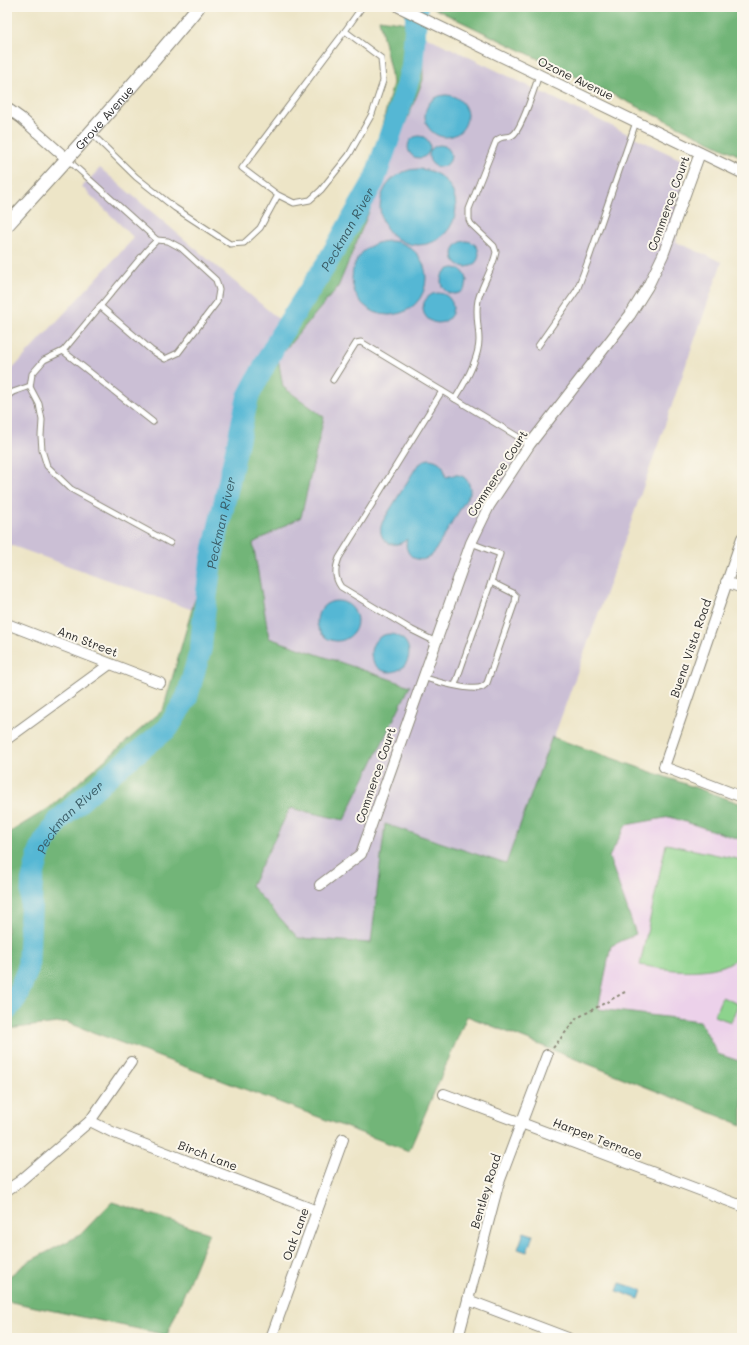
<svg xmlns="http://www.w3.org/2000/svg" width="749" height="1345" font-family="Mali,sans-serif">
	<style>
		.built { fill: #ecd1ea }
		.industrial { fill: #cbbfd5 }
		.green { fill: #8dd38d; stroke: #5c7f5c }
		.forest { fill: #72b578; stroke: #4e7052 }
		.water { fill: #55b7d4; stroke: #407180 }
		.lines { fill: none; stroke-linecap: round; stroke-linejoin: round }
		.river { stroke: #55b7d4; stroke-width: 22 }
		.service-casing { stroke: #8c8879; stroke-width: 7 }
		.minor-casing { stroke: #8c8879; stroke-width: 12 }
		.tertiary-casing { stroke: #8c8879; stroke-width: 15 }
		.path { stroke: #8c8879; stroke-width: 2; stroke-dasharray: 3 3; stroke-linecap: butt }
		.service { stroke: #fff; stroke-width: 5 }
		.minor { stroke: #fff; stroke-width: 10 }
		.tertiary { stroke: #fff; stroke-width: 13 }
		.labels { text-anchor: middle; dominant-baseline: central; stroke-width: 4; stroke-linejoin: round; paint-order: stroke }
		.street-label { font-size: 12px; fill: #2b2b2b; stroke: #fbf7ec }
		.water-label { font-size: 13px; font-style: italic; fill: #3a5c66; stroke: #fbf7ec }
	</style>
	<rect width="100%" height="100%" fill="#fbf7ec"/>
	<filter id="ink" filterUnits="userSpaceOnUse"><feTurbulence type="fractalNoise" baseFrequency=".025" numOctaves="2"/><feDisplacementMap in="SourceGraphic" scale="8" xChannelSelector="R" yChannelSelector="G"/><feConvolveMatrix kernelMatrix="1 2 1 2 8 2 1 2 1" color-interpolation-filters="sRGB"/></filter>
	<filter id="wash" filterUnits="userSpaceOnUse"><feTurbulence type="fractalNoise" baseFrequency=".012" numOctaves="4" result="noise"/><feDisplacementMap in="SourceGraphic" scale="16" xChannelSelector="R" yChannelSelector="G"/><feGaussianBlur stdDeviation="0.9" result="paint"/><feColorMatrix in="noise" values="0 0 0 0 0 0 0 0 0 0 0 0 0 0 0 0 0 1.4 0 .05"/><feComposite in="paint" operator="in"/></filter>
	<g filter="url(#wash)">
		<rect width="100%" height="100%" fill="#ede5c7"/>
		<polygon class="built" points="573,753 742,813 742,1125 476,1020"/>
		<g class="industrial">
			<polygon points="421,34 686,162 676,242 722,262 618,559 505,873 384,833 371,943 298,938 251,886 290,807 410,686 269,638 253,543 301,516 324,417 283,387 278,358 338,287 423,80"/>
			<polygon points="100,168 282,322 201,593 193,610 7,544 7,375 134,238 82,187"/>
		</g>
		<g class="green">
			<path d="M 666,844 L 742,860 L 742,956 C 736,959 729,964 723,966 C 695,974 667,970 640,965 Z"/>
			<polygon points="722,997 738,1004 731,1022 714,1016"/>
		</g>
		<g class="forest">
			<polygon points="431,7 742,7 742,157"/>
			<polygon points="379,19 422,25 423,80 338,287 278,358 283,387 324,417 301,517 253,543 269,638 410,686 344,820 290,808 251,886 298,938 371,943 385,824 506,864 552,737 742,804 742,840 670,817 626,825 609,857 636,934 611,946 598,1009 700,1021 718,1054 742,1062 742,1125 467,1016 409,1151 66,1022 7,1029 7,834 49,808 163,710 194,602 202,584 245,385 283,313 319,261 370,173 393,83"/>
			<polygon points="112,1202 209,1233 167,1335 7,1301 7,1278 28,1262 80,1235"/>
		</g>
		<g class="water">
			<circle cx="446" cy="116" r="21"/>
			<circle cx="419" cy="147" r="11"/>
			<circle cx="440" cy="156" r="11"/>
			<circle cx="418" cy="207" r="38"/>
			<circle cx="389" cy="278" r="37"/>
			<circle cx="466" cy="254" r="13"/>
			<circle cx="454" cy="281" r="13"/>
			<circle cx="438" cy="308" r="15"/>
			<path d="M 429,459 C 440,460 445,466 445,476 L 447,477 C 460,471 471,478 470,493 L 433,554 C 421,567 402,556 407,539 C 393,552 374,539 383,521 L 417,466 L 425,460 Z"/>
			<circle cx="337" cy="621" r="20"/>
			<circle cx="390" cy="653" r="19"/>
			<polygon points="524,1232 533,1235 527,1252 518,1249"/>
			<polygon points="620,1283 642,1290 639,1299 617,1291"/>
		</g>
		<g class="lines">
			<path class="river" id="s1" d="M 7,1010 L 16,998 L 28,969 L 32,881 L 39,854 L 44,842 L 59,820 L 115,770 L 168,728 L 187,697 L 201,648 L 203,623 L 211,562 L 248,397 L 280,336 L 327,263 L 374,181 L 403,98 L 412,67 L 417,7"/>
		</g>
	</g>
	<g filter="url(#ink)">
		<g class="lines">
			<g class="service-casing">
				<g id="service">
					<polyline points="345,31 362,7"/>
					<polyline points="91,133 136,177 175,208 230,244 244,243 260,228 278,195 242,168 345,31 381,58 383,81 372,114 349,155 321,190 310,200 294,203 278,195"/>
					<polyline points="68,160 157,240 147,250 63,351 153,422"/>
					<polyline points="100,306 151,350 165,359 178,353 217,302 219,290 216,280 181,248 168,241 157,240"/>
					<polyline points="538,346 577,290 588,261 636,122"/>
					<polyline points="63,351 44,360 32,374 30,387 39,404 42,420 41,436 42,450 47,466 71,489 170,543"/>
					<polyline points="333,380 356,343 361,342 442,391"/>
					<polyline points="7,396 13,392 30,386"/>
					<path d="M 455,399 C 465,383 479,359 479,340 C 479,327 475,314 478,300 C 482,284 493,269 496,252 L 494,246 L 471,224 L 469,220 L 469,209 L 496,141 C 503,134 508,139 513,135 C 522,129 535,86 539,75"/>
					<path d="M 436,642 L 412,630 L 341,587 C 334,577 335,569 339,558 L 442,391 L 530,444"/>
					<path d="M 423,677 C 434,681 472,692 482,687 C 484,686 485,685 487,683 L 515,602 L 516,596 L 513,593 L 491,582 L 500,554 L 471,543"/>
					<polyline points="455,685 491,582"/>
				</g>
			</g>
			<g class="minor-casing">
				<g id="minor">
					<polyline points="399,7 742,173"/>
					<polyline points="7,108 21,118 67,159"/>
					<polyline points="742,538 664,767 742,797"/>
					<polyline points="726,582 742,588"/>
					<polyline points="7,624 160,683"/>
					<polyline points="7,739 110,664"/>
					<polyline points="320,885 361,854 471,543 489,506 530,444 630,315 648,286 663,255 700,153"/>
					<polyline points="444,1094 742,1206"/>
					<polyline points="90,1121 112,1132 317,1211"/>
					<polyline points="7,1190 19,1182 90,1121 131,1062"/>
					<polyline points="468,1300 568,1338"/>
					<polyline points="271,1338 343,1139"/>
					<polyline points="458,1338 498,1185 547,1055"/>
				</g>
			</g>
			<g class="tertiary-casing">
				<g id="tertiary">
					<path id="s2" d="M 7,225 C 72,154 137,82 198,7"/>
				</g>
			</g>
			<polyline class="path" points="553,1048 577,1018 625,992"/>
			<use href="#service" class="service"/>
			<use href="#minor" class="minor"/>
			<use href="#tertiary" class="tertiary"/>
		</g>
	</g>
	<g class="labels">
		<g class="street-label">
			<text transform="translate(576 78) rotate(26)">Ozone Avenue</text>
			<text stroke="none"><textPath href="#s2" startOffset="145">Grove Avenue</textPath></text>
			<text transform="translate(668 203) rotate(-70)">Commerce Court</text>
			<text transform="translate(497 473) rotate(-57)">Commerce Court</text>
			<text transform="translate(88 641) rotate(21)">Ann Street</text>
			<text transform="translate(690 648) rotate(-71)">Buena Vista Road</text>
			<text transform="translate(375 775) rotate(-71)">Commerce Court</text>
			<text transform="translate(598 1138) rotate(21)">Harper Terrace</text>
			<text transform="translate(208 1155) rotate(21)">Birch Lane</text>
			<text transform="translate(485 1191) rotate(-73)">Bentley Road</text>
			<text transform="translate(295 1234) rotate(-70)">Oak Lane</text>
		</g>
		<g class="water-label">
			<text stroke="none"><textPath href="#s1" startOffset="883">Peckman River</textPath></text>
			<text stroke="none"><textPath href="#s1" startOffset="559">Peckman River</textPath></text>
			<text stroke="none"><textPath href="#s1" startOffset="211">Peckman River</textPath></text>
		</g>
	</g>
	<rect width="749" height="1345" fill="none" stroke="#fbf7ec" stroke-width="24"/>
</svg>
